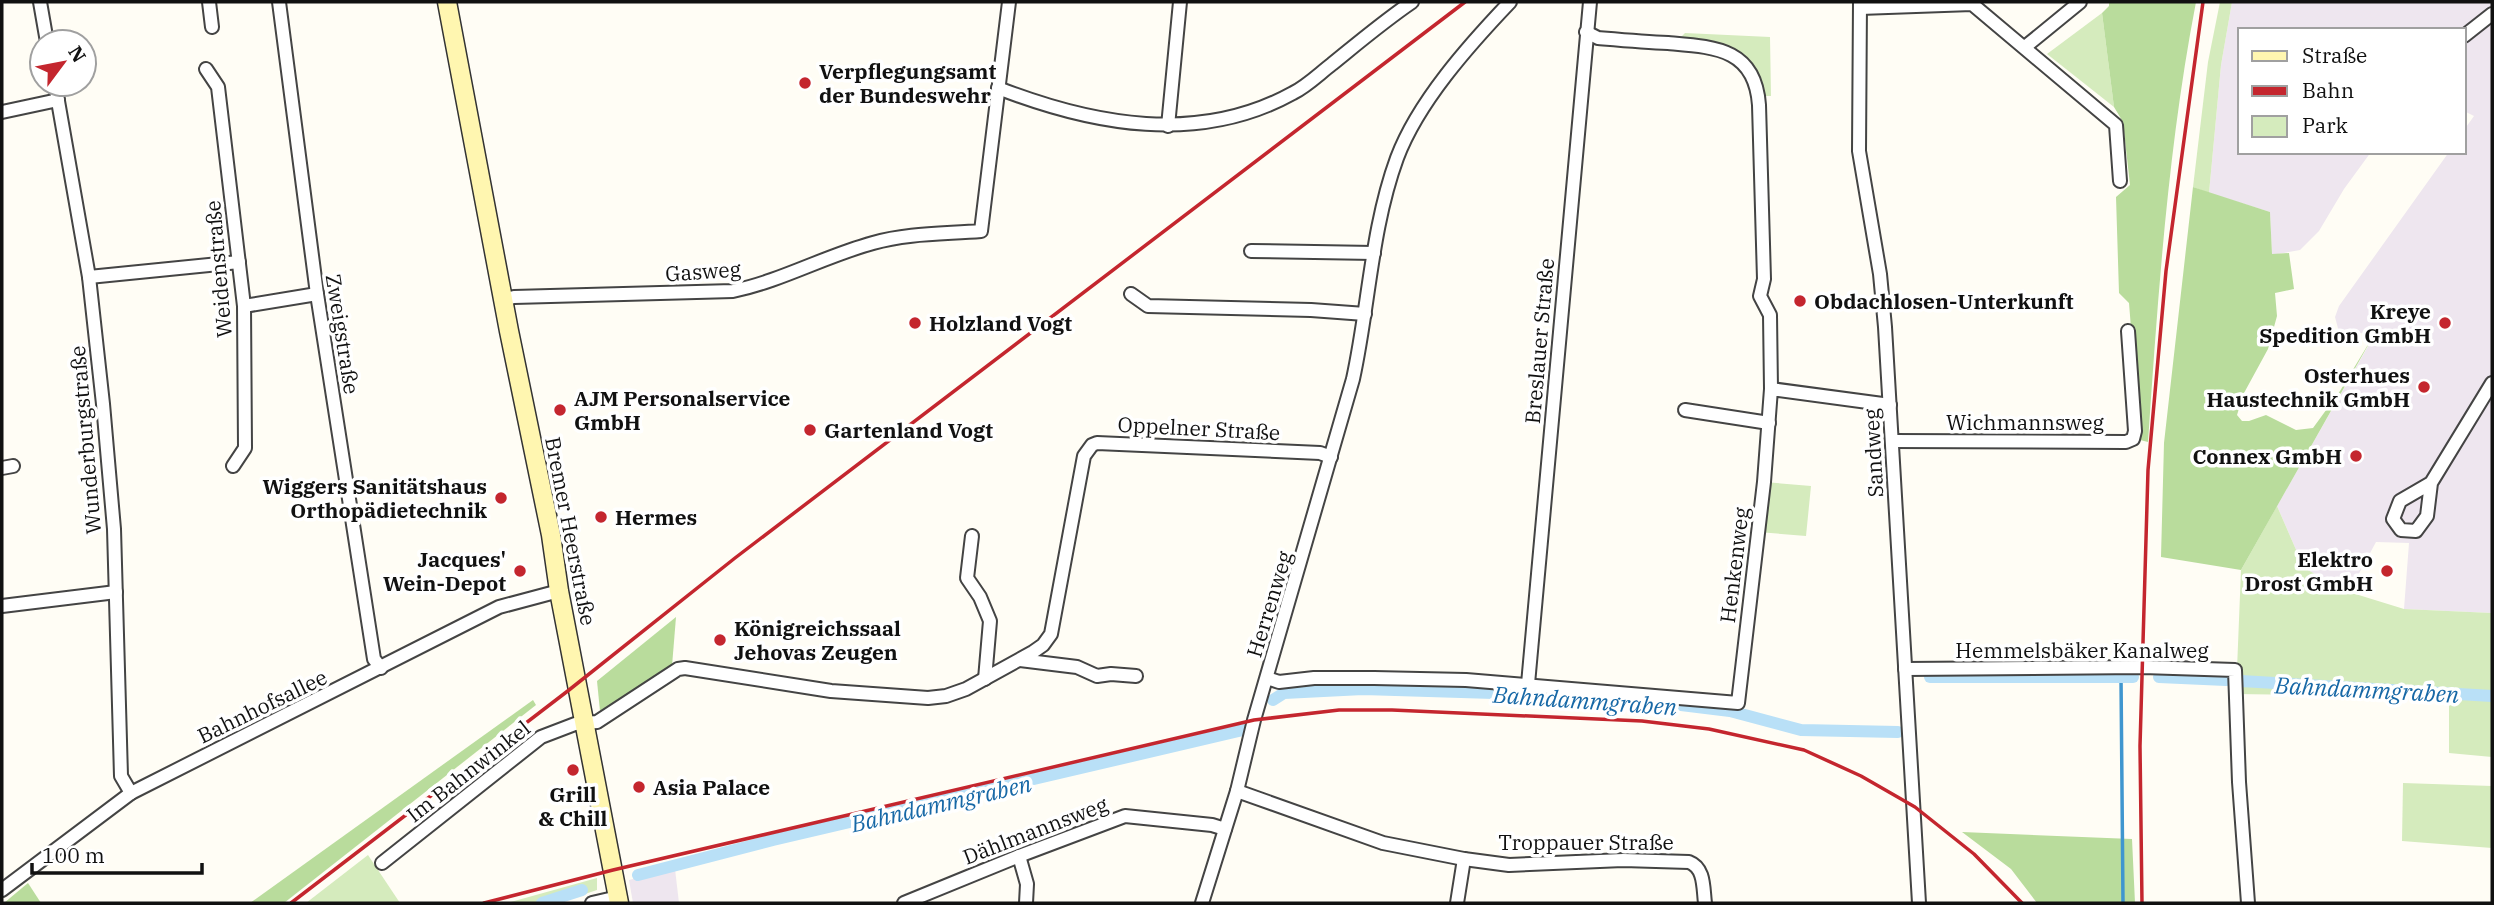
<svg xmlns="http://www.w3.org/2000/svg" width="2494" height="905" font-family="'IBM Plex Serif',serif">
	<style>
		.industrial { fill: #eee6ef }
		.green { fill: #d5ebbd }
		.forest { fill: #b9dc9c }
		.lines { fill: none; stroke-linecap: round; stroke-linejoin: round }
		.stream { stroke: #3f96cf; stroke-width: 3.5 }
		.canal { stroke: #b9e0f7; stroke-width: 12 }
		.street-casing { stroke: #444; stroke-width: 16 }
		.secondary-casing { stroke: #333; stroke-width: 21 }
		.street { stroke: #fff; stroke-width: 12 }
		.secondary { stroke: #fff6b0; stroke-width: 18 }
		.rail { stroke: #c4262e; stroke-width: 3.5 }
		.poi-dot { fill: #c4262e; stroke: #fff; stroke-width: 2.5 }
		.labels { text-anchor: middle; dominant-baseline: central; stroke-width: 7; stroke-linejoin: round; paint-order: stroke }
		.poi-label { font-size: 21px; font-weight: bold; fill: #111; stroke: #fff; text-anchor: start }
		.street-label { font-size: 21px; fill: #111; stroke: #fff }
		.water-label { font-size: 23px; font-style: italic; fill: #1768a6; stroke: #fff }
	</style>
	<rect width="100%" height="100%" fill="#fffdf5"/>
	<g class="industrial">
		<polygon points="2232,2 2492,2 2492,613 2404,609 2409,543 2376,542 2349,592 2304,568 2277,506 2375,334 2339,332 2335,317 2339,306 2449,152 2464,152 2464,130 2474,116 2464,111 2464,30 2240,30 2240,152 2371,152 2344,189 2319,231 2300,250 2272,255 2270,212 2209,193 2221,65"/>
		<polygon points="675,869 679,903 633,903 629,880"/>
	</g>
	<g class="green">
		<polygon points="2220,2 2232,2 2221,65 2209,193 2193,187 2208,62"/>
		<polygon points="2102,13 2114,107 2047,54"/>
		<polygon points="1685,33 1770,37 1771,96 1758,96 1741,63 1674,44"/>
		<polygon points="1764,482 1811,486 1806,536 1758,532"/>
		<polygon points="2277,506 2304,568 2349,592 2404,609 2492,613 2492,757 2449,753 2449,697 2236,694 2241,570"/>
		<polygon points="2403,783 2492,786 2492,848 2402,841"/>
		<polygon points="368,855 400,903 306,903"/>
		<polygon points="597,878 597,890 558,903 507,903"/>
	</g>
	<g class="forest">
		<path d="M 2109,2 L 2196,2 C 2168,147 2158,295 2148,442 L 2140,440 L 2129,303 L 2119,293 L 2116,197 L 2130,185 L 2123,122 L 2114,107 L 2102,13 L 2109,6 Z"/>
		<polygon points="2193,187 2270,212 2272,254 2289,253 2294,289 2275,293 2277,316 2268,349 2244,393 2237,415 2242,421 2249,421 2266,415 2296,430 2313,428 2340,391 2375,333 2241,570 2161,557 2164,443"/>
		<polygon points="676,617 672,666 600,711 597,681"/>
		<polygon points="533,700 536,705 284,903 250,903"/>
		<polygon points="1962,832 2132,839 2135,903 2037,903 2011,869"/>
		<polygon points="28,883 41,903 4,903"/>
	</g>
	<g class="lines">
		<polyline class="stream" points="2121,677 2123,903"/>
		<g class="canal">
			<polyline points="1930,677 2133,677"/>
			<polyline points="2159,677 2226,680"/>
			<polyline points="2241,681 2492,696"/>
			<polyline points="1273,700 1284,693 1363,689 1555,695 1681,705 1730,711 1801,730 1898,732"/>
			<polyline points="638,875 773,840 1243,730"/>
			<polyline points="542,903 582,890"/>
		</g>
		<g class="street-casing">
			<g id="street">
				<polyline points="40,2 47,42"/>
				<polyline points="209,2 212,27"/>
				<polyline points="279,2 317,294 374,659 381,668"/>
				<polyline points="1860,2 1859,151 1880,274 1885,327 1919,903"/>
				<polyline points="1860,8 1972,4 2116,125 2120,181"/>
				<path d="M 1586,32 L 1598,38 C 1622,40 1645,42 1668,43 C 1714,47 1755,48 1759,105 L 1764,279 L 1760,296 L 1770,315 L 1771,389"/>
				<polyline points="2464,36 2492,14"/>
				<polyline points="2025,47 2080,2"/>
				<polyline points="206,69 218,87 244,306 245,448 233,466"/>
				<polyline points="55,84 89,277 103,404 114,529 121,776 131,793"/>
				<path d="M 998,88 C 1093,125 1199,145 1293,93 C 1307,86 1319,74 1332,64 C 1358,43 1384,21 1412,2"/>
				<polyline points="2,112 58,100"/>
				<polyline points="1168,126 1180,2"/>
				<polyline points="1251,251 1374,253"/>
				<polyline points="89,277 239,262"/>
				<polyline points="1131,294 1148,306 1311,310 1365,314"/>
				<path d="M 503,300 L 514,297 L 733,291 C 781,281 825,256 873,243 C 907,233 945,234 981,231 L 1009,2"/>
				<polyline points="244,306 317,294"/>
				<polyline points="1685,410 1769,423"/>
				<polyline points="1892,441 2126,442 2133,439 2135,431 2128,331"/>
				<polyline points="2,468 13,466"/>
				<polyline points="2431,483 2400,501 2393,519 2401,530 2416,531 2427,516 2431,483 2492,383"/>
				<polyline points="972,536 967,578 980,597 990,621 985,679"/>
				<polyline points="2,606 116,592"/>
				<polyline points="1020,660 1077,667 1097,676 1111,674 1136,676"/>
				<polyline points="1905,669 2143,667 2235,670 2239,782 2248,903"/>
				<polyline points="1267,678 1279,682 1314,678 1374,678 1466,680 1738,703 1764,482 1771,389 1890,405"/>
				<polyline points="1528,684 1590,2"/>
				<path d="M 1237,791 L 1383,843 L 1464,859 L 1509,865 L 1623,860 L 1689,862 C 1705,868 1703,888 1705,903"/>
				<polyline points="1019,856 1027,884 1026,903"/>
				<polyline points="382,863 541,737 575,724 597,722 678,669 685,668 831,691 928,698 946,696 966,689 1033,652 1043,645 1051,634 1084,456 1092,445 1097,443 1320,453 1331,457"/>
				<polyline points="2,890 131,793 499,607 559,591"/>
				<polyline points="592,903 618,897"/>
				<polyline points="904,903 1019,856 1125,816 1212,825 1225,829"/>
				<path d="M 1202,903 L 1237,791 L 1254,720 L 1353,379 C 1369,306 1371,229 1397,158 C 1418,102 1469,45 1510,2"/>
				<polyline points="1457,903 1464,859"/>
			</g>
		</g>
		<g class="secondary-casing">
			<polyline id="secondary" points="447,2 509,331 551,535 559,591 619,903"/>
		</g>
		<use href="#street" class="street"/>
		<use href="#secondary" class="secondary"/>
		<g class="rail">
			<polyline points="291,903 569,690 735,558 1465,2"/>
			<polyline points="484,903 613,870 1254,720 1339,710 1392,710 1642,721 1709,729 1804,750 1861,776 1915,807 1974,854 2022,903"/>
			<polyline points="2142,903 2140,746 2148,470 2166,271 2203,2"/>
		</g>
	</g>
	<g class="poi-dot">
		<circle cx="805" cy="83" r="7"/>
		<circle cx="1800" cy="301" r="7"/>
		<circle cx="915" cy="323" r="7"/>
		<circle cx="2445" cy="323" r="7"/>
		<circle cx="2424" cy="387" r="7"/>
		<circle cx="560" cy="410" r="7"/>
		<circle cx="810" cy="430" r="7"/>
		<circle cx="2356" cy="456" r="7"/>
		<circle cx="501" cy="498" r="7"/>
		<circle cx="601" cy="517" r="7"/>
		<circle cx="520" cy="571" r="7"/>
		<circle cx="2387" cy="571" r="7"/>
		<circle cx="720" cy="640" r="7"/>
		<circle cx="573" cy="770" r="7"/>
		<circle cx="639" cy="787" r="7"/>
	</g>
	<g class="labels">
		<g class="poi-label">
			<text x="819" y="71">Verpflegungsamt<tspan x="819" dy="24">der Bundeswehr</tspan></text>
			<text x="1814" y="301">Obdachlosen-Unterkunft</text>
			<text x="2431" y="311" text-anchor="end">Kreye<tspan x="2431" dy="24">Spedition GmbH</tspan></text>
			<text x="929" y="323">Holzland Vogt</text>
			<text x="2410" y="375" text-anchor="end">Osterhues<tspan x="2410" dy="24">Haustechnik GmbH</tspan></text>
			<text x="574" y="398">AJM Personalservice<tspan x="574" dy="24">GmbH</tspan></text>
			<text x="824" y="430">Gartenland Vogt</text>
			<text x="2342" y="456" text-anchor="end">Connex GmbH</text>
			<text x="487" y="486" text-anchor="end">Wiggers Sanitätshaus<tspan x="487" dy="24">Orthopädietechnik</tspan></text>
			<text x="615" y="517">Hermes</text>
			<text x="506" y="559" text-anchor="end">Jacques'<tspan x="506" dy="24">Wein-Depot</tspan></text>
			<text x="2373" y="559" text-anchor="end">Elektro<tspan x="2373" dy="24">Drost GmbH</tspan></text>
			<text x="734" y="628">Königreichssaal<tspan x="734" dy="24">Jehovas Zeugen</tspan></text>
			<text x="653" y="787">Asia Palace</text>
			<text x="573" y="794" text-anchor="middle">Grill<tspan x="573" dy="24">&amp; Chill</tspan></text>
		</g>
		<g class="street-label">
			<text transform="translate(218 269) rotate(-95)">Weidenstraße</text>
			<text transform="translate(703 271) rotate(-4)">Gasweg</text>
			<text transform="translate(343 334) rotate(81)">Zweigstraße</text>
			<text transform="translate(1539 341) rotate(-85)">Breslauer Straße</text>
			<text x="2025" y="422">Wichmannsweg</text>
			<text transform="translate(1199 428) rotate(3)">Oppelner Straße</text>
			<text transform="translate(85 440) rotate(-95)">Wunderburgstraße</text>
			<text transform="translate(1873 453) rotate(-93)">Sandweg</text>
			<text transform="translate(571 531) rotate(79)">Bremer Heerstraße</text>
			<text transform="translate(1734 565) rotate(-83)">Henkenweg</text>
			<text transform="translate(1269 604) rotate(-73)">Herrenweg</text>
			<text x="2082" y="650">Hemmelsbäker Kanalweg</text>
			<text transform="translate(262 706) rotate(-26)">Bahnhofsallee</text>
			<text transform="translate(468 771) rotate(-38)">Im Bahnwinkel</text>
			<text transform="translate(1035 830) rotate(-21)">Dählmannsweg</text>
			<text x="1586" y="842">Troppauer Straße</text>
		</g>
		<g class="water-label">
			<text transform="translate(2367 689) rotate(3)">Bahndammgraben</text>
			<text transform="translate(1585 700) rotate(4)">Bahndammgraben</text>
			<text transform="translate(941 803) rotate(-13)">Bahndammgraben</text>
		</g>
	</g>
	<rect width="2494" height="905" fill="none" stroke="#111111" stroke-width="7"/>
	<rect x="2238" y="28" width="228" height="126" fill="#ffffff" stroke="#a0a0a0" stroke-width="2"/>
	<rect x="2252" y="51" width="35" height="10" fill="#fff6b0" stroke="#a0a0a0" stroke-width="2"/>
	<text x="2302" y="63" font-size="21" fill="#111111">Straße</text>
	<rect x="2252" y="86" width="35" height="10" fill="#c4262e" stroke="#a0a0a0" stroke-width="2"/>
	<text x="2302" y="98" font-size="21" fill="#111111">Bahn</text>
	<rect x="2252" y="116" width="35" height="21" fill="#d5ebbd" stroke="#a0a0a0" stroke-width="2"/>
	<text x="2302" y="133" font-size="21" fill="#111111">Park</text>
	<g transform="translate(63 63) rotate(58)"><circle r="33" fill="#ffffff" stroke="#a0a0a0" stroke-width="2"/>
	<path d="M0-5L12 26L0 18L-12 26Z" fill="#c4262e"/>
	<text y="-10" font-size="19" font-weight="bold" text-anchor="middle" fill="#111111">N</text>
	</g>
	<path d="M32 863v10h170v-10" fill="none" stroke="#111111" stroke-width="3.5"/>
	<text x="42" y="863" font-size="21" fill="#111111" stroke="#ffffff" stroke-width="5" paint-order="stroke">100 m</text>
</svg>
